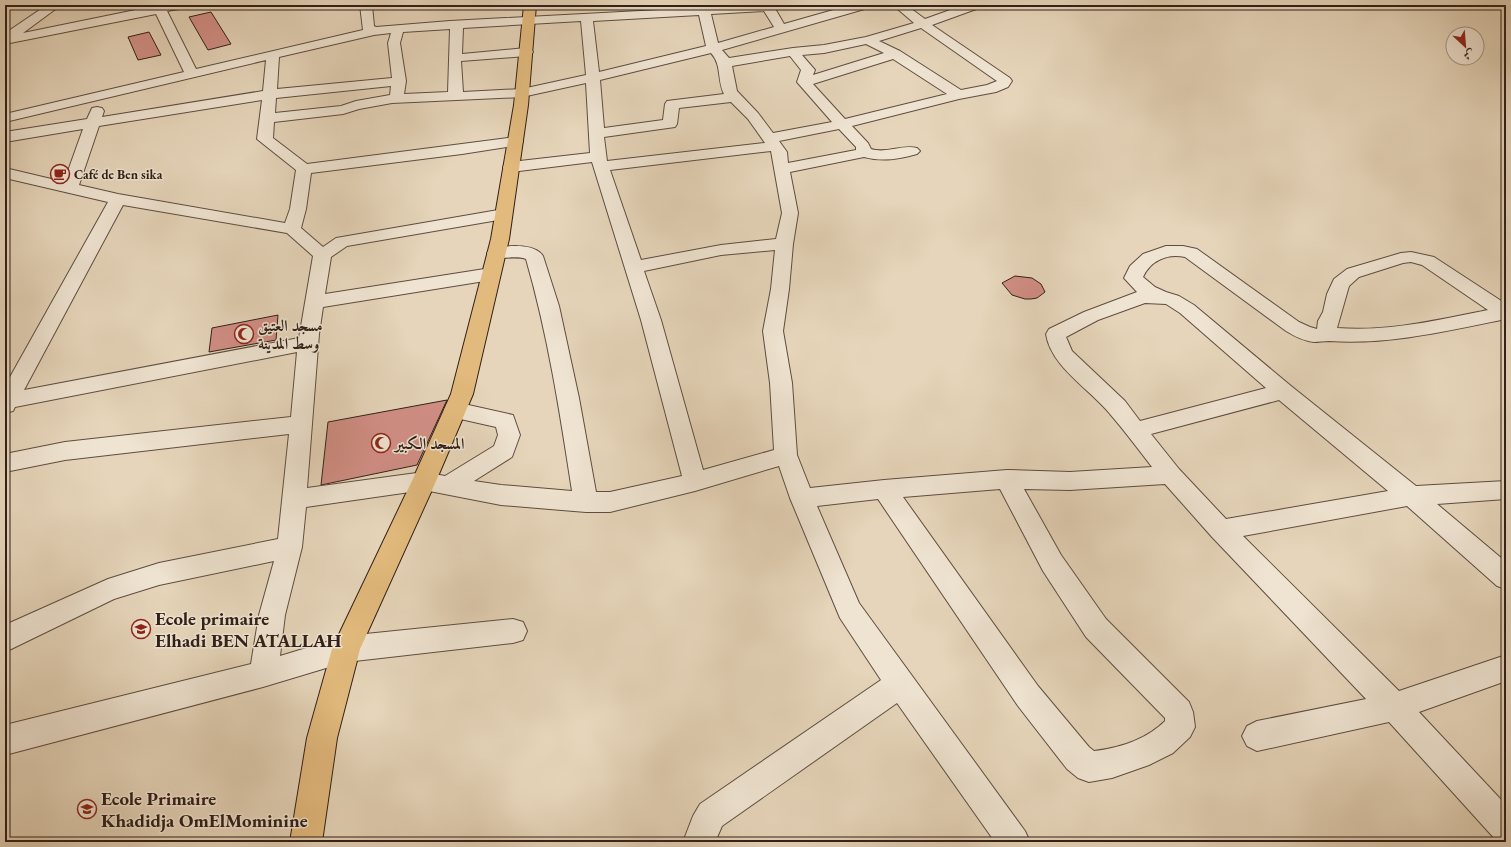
<svg xmlns="http://www.w3.org/2000/svg" width="1511" height="847" font-family="'EB Garamond',Amiri,serif">
	<style>
		.building { fill: #d28f86; stroke: #302019 }
		.lines { fill: none; stroke-linecap: round; stroke-linejoin: round }
		.minor-casing { stroke: #5e4d41; stroke-width: 2 }
		.major-casing { stroke: #302019; stroke-width: 2 }
		.minor { fill: #efe4d2; fill-rule: evenodd }
		.major { fill: #e3ba7d; fill-rule: evenodd }
		.labels { text-anchor: middle; dominant-baseline: central; stroke-width: 3; stroke-linejoin: round; paint-order: stroke }
		.far-poi-label { font-size: 13px; font-weight: bold; fill: #302019; stroke: #efe4d2; text-anchor: start }
		.poi-label { font-size: 16px; font-weight: bold; fill: #302019; stroke: #efe4d2; text-anchor: start }
		.near-poi-label { font-size: 19px; font-weight: bold; fill: #302019; stroke: #efe4d2; text-anchor: start }
	</style>
	<rect width="100%" height="100%" fill="#e6d5ba"/>
	<filter id="stains"><feTurbulence type="fractalNoise" baseFrequency=".005" numOctaves="4"/><feColorMatrix values="0 0 0 0 .2 0 0 0 0 .09 0 0 0 0 .02 0 0 0 .5 -.17"/></filter>
	<radialGradient id="worn" r=".72"><stop offset=".6" stop-color="#630" stop-opacity="0"/><stop offset="1" stop-color="#630" stop-opacity=".3"/></radialGradient>
	<g class="building">
		<polygon points="211,12 231,44 208,50 189,17"/>
		<polygon points="149,32 161,55 138,60 128,37"/>
		<polygon points="1015,276 1032,278 1041,284 1045,292 1037,298 1031,299 1025,299 1012,295 1002,283"/>
		<polygon points="278,315 276,340 209,352 212,328"/>
		<polygon points="447,400 417,465 321,485 328,422"/>
	</g>
	<g class="lines">
		<g class="minor-casing">
			<g id="minor">
				<polygon points="5,5 13,5 11,8 5,10"/>
				<path d="M 47,5 L 61,5 L 23,33 L 160,5 L 187,5 L 185,8 L 167,11 L 196,69 L 363,30 L 360,5 L 372,5 L 374,26 L 376,27 L 450,21 L 697,8 L 696,5 L 708,5 L 709,7 L 773,5 L 784,24 L 851,5 L 870,5 L 868,8 L 722,50 L 729,58 L 793,48 L 824,45 L 866,37 L 914,23 L 893,5 L 906,5 L 925,19 L 964,5 L 981,5 L 979,8 L 932,25 L 1010,78 L 1012,81 L 1008,87 L 996,92 L 959,99 L 852,126 L 868,143 L 871,149 C 887,154 902,144 917,148 L 920,151 L 917,154 C 899,159 883,162 864,157 L 790,172 L 798,213 L 793,244 L 789,289 L 783,331 L 792,383 L 797,455 L 810,488 L 884,480 L 1007,470 L 1070,472 L 1152,467 C 1138,449 1125,431 1110,414 C 1090,389 1051,367 1046,334 L 1049,329 L 1084,312 L 1137,292 L 1124,278 L 1130,266 L 1143,254 L 1166,246 L 1183,246 L 1197,249 L 1299,322 L 1310,327 L 1317,329 L 1318,321 L 1323,312 L 1327,294 L 1334,279 L 1347,269 L 1401,253 L 1411,252 L 1434,257 L 1506,304 L 1506,319 C 1447,331 1390,345 1329,341 C 1324,341 1319,342 1314,342 C 1304,341 1294,336 1286,331 L 1185,257 C 1167,253 1150,261 1143,277 L 1155,287 L 1166,292 L 1179,296 L 1194,305 L 1291,386 L 1416,486 L 1506,481 L 1506,499 L 1437,504 L 1506,562 L 1506,589 L 1497,586 L 1407,506 L 1243,536 L 1399,691 L 1506,655 L 1506,681 L 1419,712 L 1506,805 L 1506,842 L 1495,839 L 1389,722 L 1257,751 L 1247,746 L 1242,736 L 1247,726 L 1257,721 L 1366,699 L 1212,537 L 1165,484 L 1070,490 L 1024,489 L 1061,555 L 1106,619 L 1189,702 L 1193,712 L 1195,727 L 1190,737 L 1173,753 L 1149,765 L 1112,778 L 1089,782 L 1078,778 L 1067,769 L 1018,706 L 878,499 L 817,506 L 859,603 L 1025,831 L 1030,842 L 995,842 L 897,703 L 722,826 L 715,842 L 683,842 L 693,816 L 700,804 L 881,680 L 840,618 L 790,498 L 779,466 L 695,491 L 610,512 L 586,512 L 501,505 L 424,490 L 306,507 L 302,547 L 285,615 L 280,656 L 346,636 L 513,619 L 523,622 L 527,631 L 523,640 L 513,643 L 346,662 L 263,687 L 5,755 L 5,725 L 251,664 L 259,615 L 274,561 L 159,585 L 114,599 L 5,652 L 5,625 L 108,579 L 159,563 L 278,539 L 289,434 L 65,460 L 5,472 L 5,454 L 65,442 L 291,417 L 297,352 L 15,407 L 13,411 L 5,413 L 5,386 L 108,202 L 5,178 L 5,168 L 64,182 L 83,129 L 5,142 L 5,132 L 87,119 L 92,108 L 97,107 L 102,108 L 104,111 L 102,117 L 263,91 L 266,60 L 5,122 L 5,114 L 184,72 L 156,14 L 5,44 L 5,35 L 7,32 ZM 764,11 L 774,27 L 718,43 L 711,14 ZM 699,15 L 706,46 L 599,72 L 593,21 ZM 581,21 L 586,75 L 522,89 L 463,92 L 461,61 L 526,56 L 531,55 L 533,52 L 531,49 L 526,48 L 462,54 L 463,28 ZM 921,28 L 994,79 L 997,81 L 987,85 L 961,90 L 900,51 L 879,41 ZM 450,29 L 448,92 L 404,94 L 406,81 L 400,43 L 403,32 ZM 391,33 L 388,43 L 392,78 L 277,89 L 279,57 L 374,35 ZM 866,44 L 884,53 L 813,75 L 815,70 L 802,55 L 824,53 ZM 711,53 C 722,65 717,80 724,94 L 667,101 L 665,104 L 663,120 L 604,128 L 600,80 ZM 790,56 L 801,70 L 797,82 L 832,122 L 773,133 L 758,113 L 737,91 L 732,66 ZM 893,59 L 947,94 L 845,119 L 813,84 ZM 586,83 L 590,153 L 511,162 L 505,164 L 503,167 L 505,170 L 511,172 L 592,162 L 641,320 L 682,476 L 610,492 L 596,492 L 579,398 L 559,306 L 543,256 C 534,242 504,246 490,249 L 487,253 L 490,257 C 502,260 514,255 526,259 C 548,335 560,413 572,491 L 501,485 L 474,481 L 512,457 L 520,435 L 513,415 L 455,402 L 447,404 L 444,410 L 447,416 L 496,427 L 498,435 L 494,446 L 445,476 L 424,472 L 307,488 L 319,334 L 323,307 L 491,280 L 498,278 L 500,274 L 498,270 L 491,268 L 325,294 L 331,257 L 347,246 L 504,219 L 510,218 L 512,214 L 510,210 L 504,209 L 342,237 L 336,238 L 323,247 L 301,228 L 306,209 L 311,173 L 462,154 L 520,145 L 523,142 L 520,139 L 515,137 L 307,164 L 273,138 L 274,122 L 343,114 L 359,109 L 392,103 L 522,97 ZM 391,86 L 390,95 L 356,101 L 341,106 L 275,113 L 276,98 ZM 262,100 L 257,139 L 296,170 L 290,209 L 285,223 L 118,194 L 79,185 L 99,126 ZM 731,102 L 748,119 L 765,143 L 607,161 L 604,137 L 675,127 L 677,124 L 679,108 ZM 839,129 L 856,147 L 856,150 L 788,163 L 787,152 L 779,141 ZM 771,151 L 782,213 L 776,239 L 721,245 L 641,260 L 610,170 ZM 123,205 L 287,233 L 313,256 L 299,338 L 24,390 ZM 775,250 L 771,289 L 763,331 L 770,383 L 774,450 L 703,470 L 661,320 L 644,271 L 721,255 ZM 1411,262 L 1422,265 L 1488,310 C 1438,320 1388,332 1337,328 L 1349,286 L 1359,277 L 1403,263 ZM 1145,303 L 1166,304 L 1180,313 L 1266,388 L 1140,421 L 1125,401 L 1072,351 L 1066,337 L 1098,320 ZM 1279,400 L 1388,491 L 1226,519 L 1179,469 L 1151,434 ZM 1000,489 L 1043,571 L 1086,637 L 1165,718 L 1165,721 C 1146,740 1119,748 1094,751 L 1089,747 L 1038,686 L 903,497 Z"/>
			</g>
		</g>
		<g class="major-casing">
			<polygon id="major" points="524,5 536,5 528,105 509,239 473,394 436,481 360,649 337,738 322,842 290,842 307,738 332,649 412,481 451,394 491,239 514,105"/>
		</g>
		<use href="#minor" class="minor"/>
		<use href="#major" class="major"/>
	</g>
	<defs>
		<g id="cafe-ring" transform="scale(1)"><circle r="9.5" fill="#efe4d2" stroke="#8f2418" stroke-width="1.5"/><path d="M-5.5-4.5H6V0H3Q3 3.5 0 3.5H-2.5Q-5.5 3.5-5.5 0ZM3-3.2v2h1.7v-2ZM-6 4.5H4V6H-6Z" fill="#8f2418"/></g>
		<g id="mosque-ring" transform="scale(1)"><circle r="9.5" fill="#efe4d2" stroke="#8f2418" stroke-width="1.5"/><path d="M3.5-4.9A6 6 0 1 0 3.5 4.9A5 5 0 1 1 3.5-4.9Z" fill="#8f2418"/></g>
		<g id="school-ring" transform="scale(1)"><circle r="9.5" fill="#efe4d2" stroke="#8f2418" stroke-width="1.5"/><path d="M0-5L7-2L0 1L-7-2ZM-4 1L0 2.5L4 1V4Q0 6-4 4Z" fill="#8f2418"/></g>
	</defs>
	<g fill-rule="evenodd">
		<use href="#cafe-ring" x="60" y="174"/>
		<use href="#mosque-ring" x="244" y="334"/>
		<use href="#mosque-ring" x="381" y="443"/>
		<use href="#school-ring" x="141" y="629"/>
		<use href="#school-ring" x="87" y="809"/>
	</g>
	<g class="labels">
		<g class="far-poi-label">
			<text x="74" y="174">Café de Ben sika</text>
		</g>
		<g class="poi-label">
			<text x="258" y="325">مسجد العتيق<tspan x="258" dy="18">وسط المدينة</tspan></text>
			<text x="395" y="443">المسجد الكبير</text>
		</g>
		<g class="near-poi-label">
			<text x="155" y="618">Ecole primaire<tspan x="155" dy="22">Elhadi BEN ATALLAH</tspan></text>
			<text x="101" y="798">Ecole Primaire<tspan x="101" dy="22">Khadidja OmElMominine</tspan></text>
		</g>
	</g>
	<rect width="1511" height="847" fill="none" stroke="#e6d5ba" stroke-width="20"/>
	<rect x="6" y="6" width="1499" height="835" fill="none" stroke="#302019" stroke-width="2"/>
	<rect x="10" y="10" width="1491" height="827" fill="none" stroke="#302019"/>
	<g transform="translate(1465 46) rotate(154)"><circle r="19" fill="#efe4d2" stroke="#a39688"/>
	<path d="M0-3L7 15L0 10L-7 15Z" fill="#8f2418"/>
	<text y="-6" font-size="11" font-weight="bold" text-anchor="middle" fill="#302019">ش</text>
	</g>
	<rect width="100%" height="100%" filter="url(#stains)"/>
	<rect width="100%" height="100%" fill="url(#worn)"/>
</svg>
